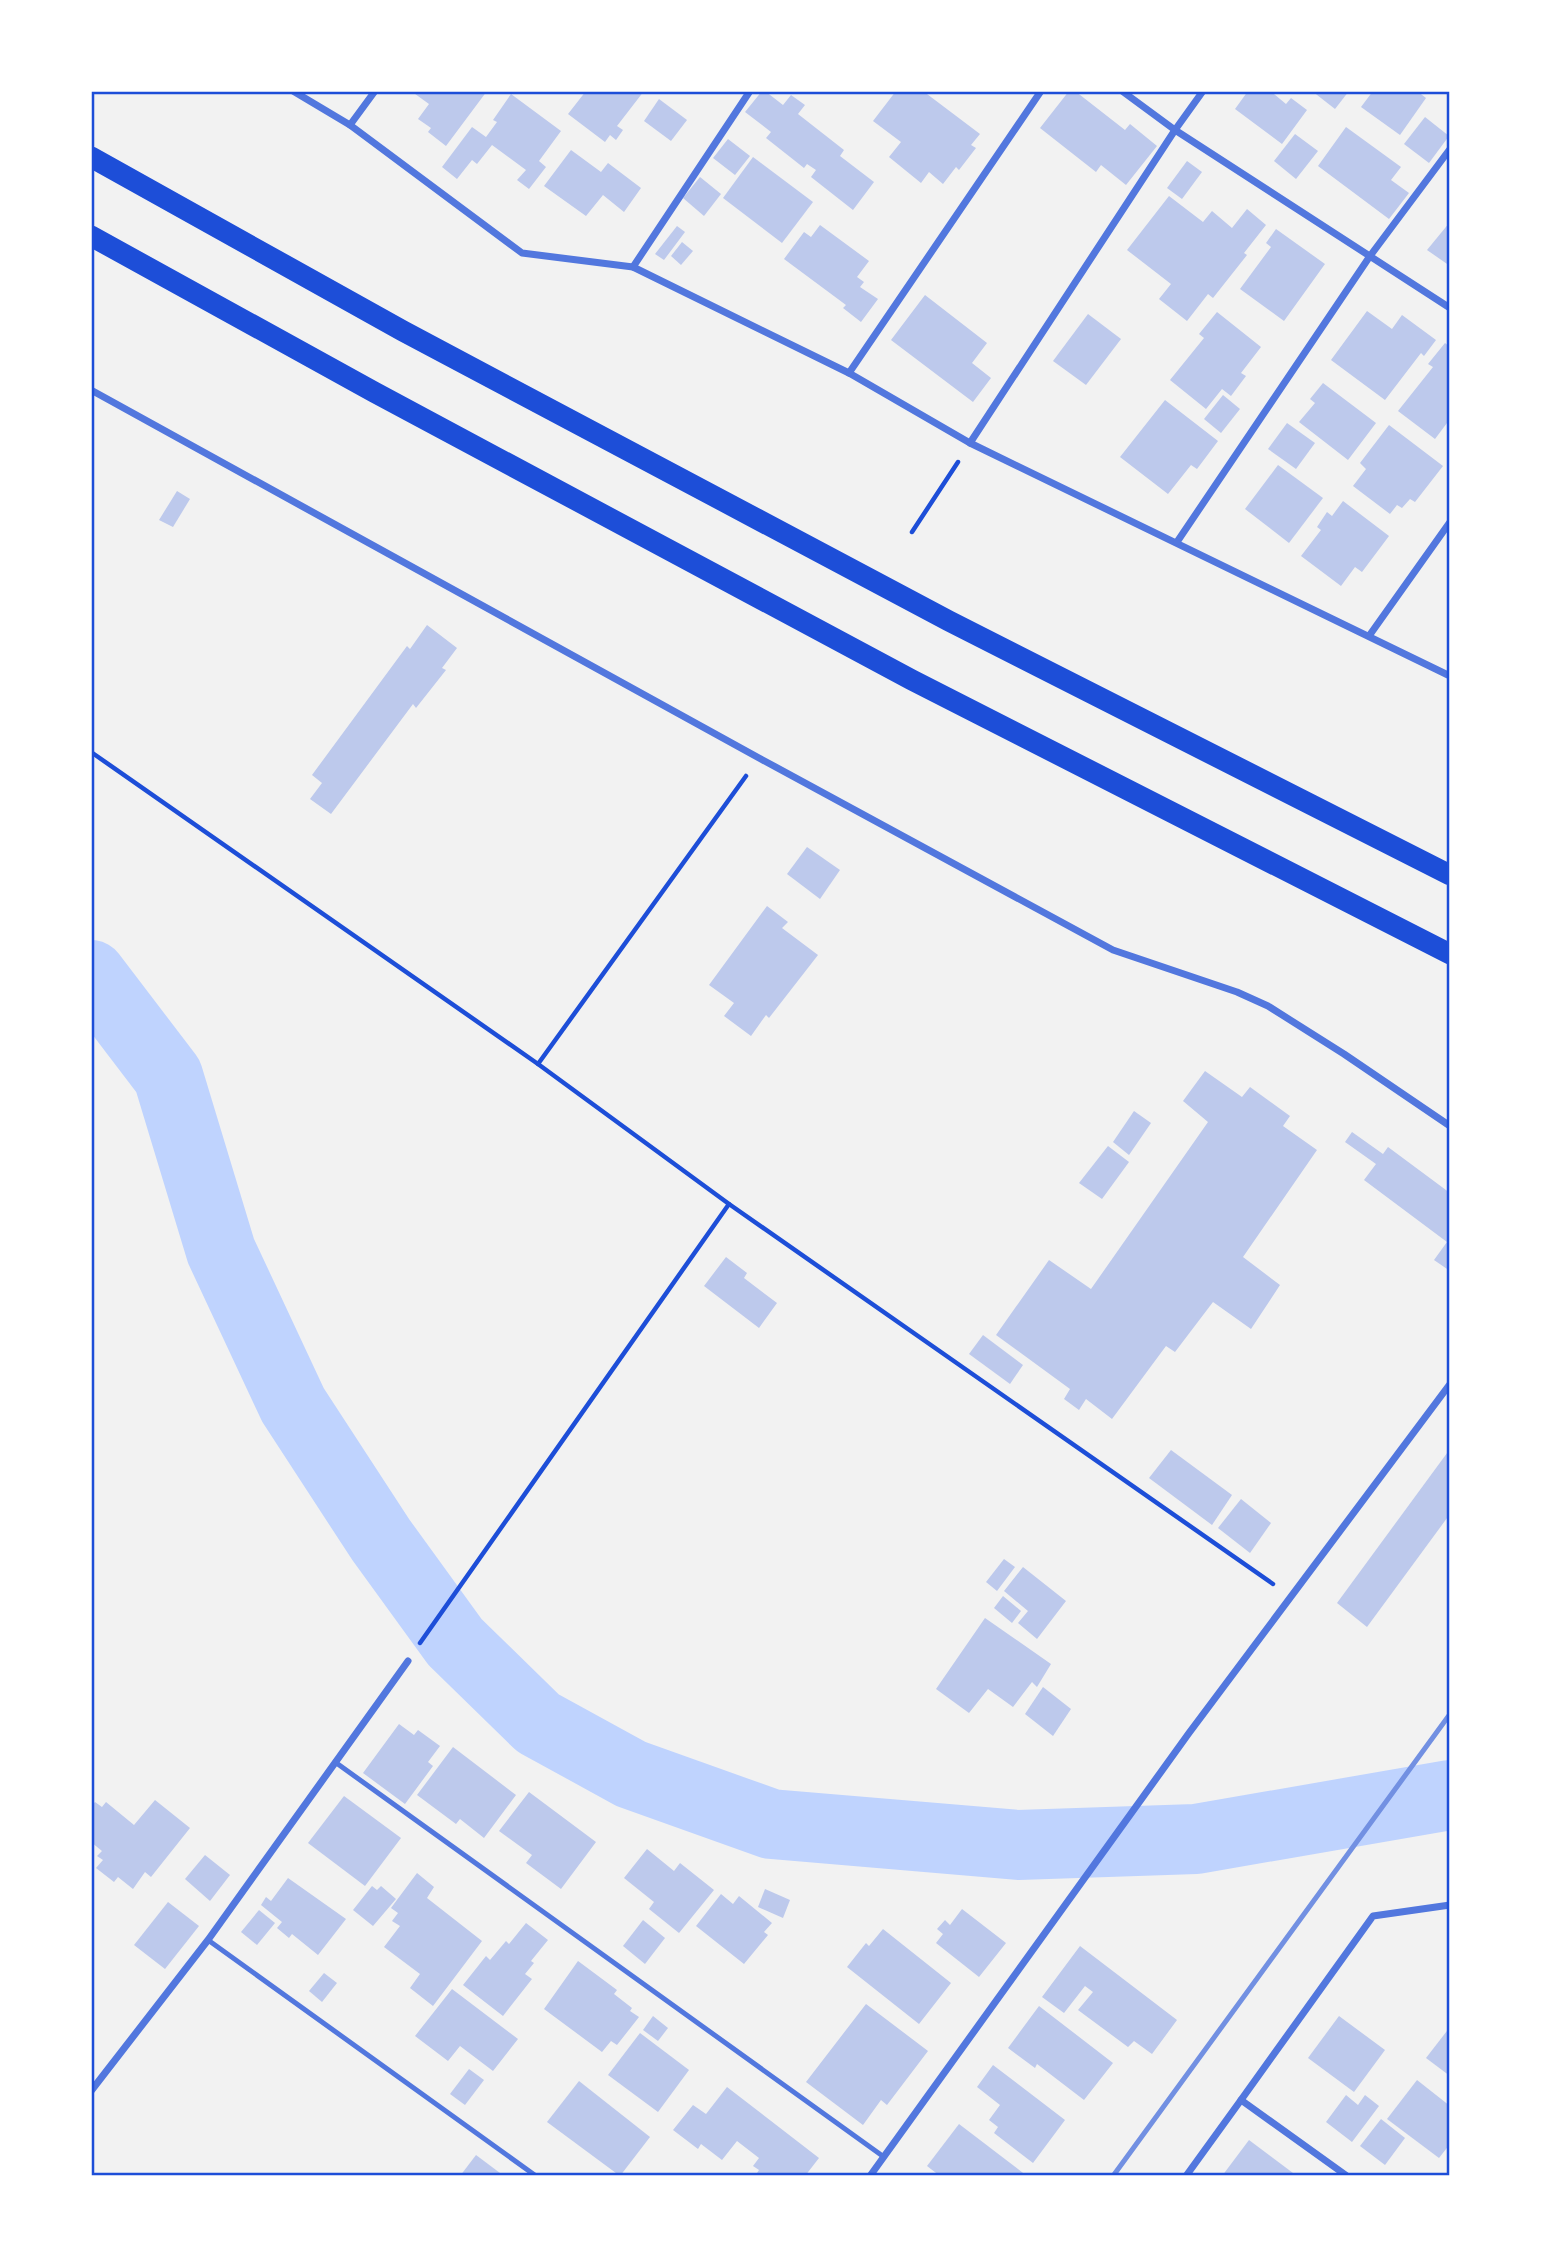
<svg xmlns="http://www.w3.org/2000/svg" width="1541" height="2267" font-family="Helvetica,sans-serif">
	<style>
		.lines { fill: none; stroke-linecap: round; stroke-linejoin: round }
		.river { stroke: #bfd3fe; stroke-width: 70 }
		.building { fill: #bdc9ec }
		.path { stroke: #1d4ed8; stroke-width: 4.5 }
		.service { stroke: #5277de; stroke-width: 5 }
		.minor { stroke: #5277de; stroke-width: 7 }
		.motorway { stroke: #1d4ed8; stroke-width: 21 }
		.rail { stroke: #7290e2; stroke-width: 5 }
		.neatline { fill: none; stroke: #1d4ed8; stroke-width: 2.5 }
	</style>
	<rect width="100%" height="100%" fill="#f2f2f2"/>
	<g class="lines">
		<polyline class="river" points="91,975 168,1076 221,1251 293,1405 381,1540 455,1642 538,1723 631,1774 771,1824 1018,1845 1196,1839 1450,1795"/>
	</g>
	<g class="building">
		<polygon points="411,91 487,91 446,146 428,132 431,128 418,119 429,104"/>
		<polygon points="586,91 644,91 617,126 623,130 616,140 610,135 605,142 568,114"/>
		<polygon points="762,91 765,91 783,105 791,95 805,105 798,114 844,150 840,156 874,182 853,210 811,177 816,170 807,164 804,168 766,138 771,132 745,112"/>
		<polygon points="896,91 923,91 980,134 971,145 976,148 959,170 956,167 943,184 929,172 921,183 889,157 901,142 873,121"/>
		<polygon points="1069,91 1075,91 1125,130 1130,124 1157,146 1126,185 1101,165 1096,172 1040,128"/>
		<polygon points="1248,91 1276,91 1274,94 1286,104 1291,98 1307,110 1282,144 1235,109"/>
		<polygon points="1312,91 1349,91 1335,109"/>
		<polygon points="1373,91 1417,91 1426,98 1400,135 1361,107"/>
		<polygon points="511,94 561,131 539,161 546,167 529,189 517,180 526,170 492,145 477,164 472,160 457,179 442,167 472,127 486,137 497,122 493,120"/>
		<polygon points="659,99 687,120 671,141 644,121"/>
		<polygon points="1425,117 1449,136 1429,163 1404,144"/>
		<polygon points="1346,127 1401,167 1391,180 1409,193 1389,219 1318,166"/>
		<polygon points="1295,134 1318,151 1296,179 1274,161"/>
		<polygon points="728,139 750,156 735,175 713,158"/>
		<polygon points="571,150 601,172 608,163 641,188 624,212 603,195 586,216 544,186"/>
		<polygon points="753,157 813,202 782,243 723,198"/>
		<polygon points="1187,161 1202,172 1182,199 1167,188"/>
		<polygon points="700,177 721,194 704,216 683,198"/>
		<polygon points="1169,196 1203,222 1212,211 1232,228 1247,209 1266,225 1244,253 1247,255 1213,298 1208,294 1187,321 1159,299 1171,284 1127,250"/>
		<polygon points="1450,222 1450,266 1427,250"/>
		<polygon points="820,225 869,261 857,277 864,282 860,287 878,299 861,322 843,308 846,305 784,259 804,232 811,237"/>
		<polygon points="677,226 685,232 664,260 655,254"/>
		<polygon points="1276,229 1325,264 1284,321 1240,289 1271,247 1266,243"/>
		<polygon points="682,242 693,251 681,265 671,256"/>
		<polygon points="925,295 987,343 972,363 991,378 973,402 891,340"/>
		<polygon points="1367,311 1392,329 1402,315 1436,340 1424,356 1421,353 1385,400 1331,360"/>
		<polygon points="1217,312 1261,347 1241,373 1246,376 1231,396 1222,389 1206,409 1170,380 1204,338 1199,334"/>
		<polygon points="1088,314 1121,339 1086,385 1053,361"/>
		<polygon points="1445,343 1450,347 1450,419 1435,439 1398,411 1433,367 1428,364"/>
		<polygon points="1323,383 1376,423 1348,460 1299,422 1315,403 1310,399"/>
		<polygon points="1223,395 1240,409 1221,433 1204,419"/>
		<polygon points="1165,400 1218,441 1197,469 1191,465 1168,494 1120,457"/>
		<polygon points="1287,423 1315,443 1296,469 1268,449"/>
		<polygon points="1389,425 1443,466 1415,502 1410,499 1402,508 1397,505 1390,514 1353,486 1366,469 1360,463"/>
		<polygon points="1278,465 1323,498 1289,543 1245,509"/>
		<polygon points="177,491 190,499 173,527 159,520"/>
		<polygon points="1343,501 1389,536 1362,572 1355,567 1341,586 1301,556 1321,530 1317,527 1327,512 1332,516"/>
		<polygon points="427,625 457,648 442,668 446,670 416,708 413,704 331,814 310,799 322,783 312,775 407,646 410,649"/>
		<polygon points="807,847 840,870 820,899 787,874"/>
		<polygon points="767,906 788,922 782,928 818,955 769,1018 766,1015 751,1036 724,1016 734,1003 709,985"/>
		<polygon points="1205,1071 1242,1097 1250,1087 1290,1116 1283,1126 1317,1150 1243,1257 1280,1285 1251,1329 1213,1302 1175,1352 1166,1346 1112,1419 1086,1399 1079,1410 1064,1399 1070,1389 996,1335 1049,1260 1091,1289 1208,1122 1183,1101"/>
		<polygon points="1134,1111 1151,1123 1129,1155 1113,1142"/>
		<polygon points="1352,1132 1383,1154 1388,1147 1450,1193 1450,1271 1434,1260 1447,1242 1364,1180 1376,1164 1345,1142"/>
		<polygon points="1108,1146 1129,1162 1102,1199 1079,1183"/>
		<polygon points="726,1257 747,1273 744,1278 777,1303 759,1328 704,1286"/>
		<polygon points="983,1335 1023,1365 1010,1384 969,1354"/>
		<polygon points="1450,1449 1450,1514 1367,1627 1337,1603"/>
		<polygon points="1171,1450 1232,1495 1212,1525 1149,1478"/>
		<polygon points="1241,1499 1271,1523 1250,1553 1218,1528"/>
		<polygon points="1004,1559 1015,1567 997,1591 986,1582"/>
		<polygon points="1023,1567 1066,1601 1037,1639 1018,1623 1028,1611 1004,1591"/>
		<polygon points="1003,1596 1021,1611 1012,1623 994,1608"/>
		<polygon points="985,1618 1051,1664 1037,1687 1032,1682 1013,1707 988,1689 969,1713 936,1689"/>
		<polygon points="1043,1687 1071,1709 1053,1736 1025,1714"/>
		<polygon points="399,1724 414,1735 418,1730 440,1746 428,1762 433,1766 405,1804 363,1773"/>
		<polygon points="453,1747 516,1795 484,1838 460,1819 456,1824 417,1795"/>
		<polygon points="529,1792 596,1842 561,1889 526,1863 532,1855 499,1831"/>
		<polygon points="344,1796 401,1838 365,1886 308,1843"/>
		<polygon points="155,1800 190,1828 151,1877 145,1872 133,1889 118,1877 114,1882 96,1868 103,1860 97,1856 102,1851 91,1842 91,1807 95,1802 102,1807 106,1802 134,1825"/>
		<polygon points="647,1849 674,1871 680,1863 714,1890 679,1933 649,1909 654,1902 624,1878"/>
		<polygon points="205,1855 230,1875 210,1901 185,1879"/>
		<polygon points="417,1873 434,1887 427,1898 482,1941 433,2006 410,1988 420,1974 384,1947 400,1926 392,1921 398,1913 391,1908"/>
		<polygon points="288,1878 346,1919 318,1955 292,1934 289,1938 277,1928 282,1922 261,1905 266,1897 271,1901"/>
		<polygon points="372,1886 377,1890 381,1886 396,1899 373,1926 353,1910"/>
		<polygon points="765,1889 790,1900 783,1918 758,1907"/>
		<polygon points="721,1894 733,1904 739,1896 772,1923 764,1932 768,1935 744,1964 696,1926"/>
		<polygon points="168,1902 199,1926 165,1969 134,1945"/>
		<polygon points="962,1909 1006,1943 979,1977 936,1943 943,1934 937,1929 945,1920 950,1925"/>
		<polygon points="259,1910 275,1923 257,1945 241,1932"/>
		<polygon points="643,1920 665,1938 645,1964 623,1946"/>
		<polygon points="526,1923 548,1940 531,1961 534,1963 525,1974 532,1979 503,2016 463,1985 486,1956 490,1960 506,1941 509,1944"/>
		<polygon points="883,1929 951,1983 919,2024 847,1967 866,1943 869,1946"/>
		<polygon points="1080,1946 1177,2020 1152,2054 1134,2041 1128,2047 1078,2010 1093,1992 1085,1986 1064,2013 1042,1997"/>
		<polygon points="578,1961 617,1990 614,1994 632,2008 630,2011 639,2017 617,2045 611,2041 602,2052 544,2009"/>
		<polygon points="324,1973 337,1983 322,2002 309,1991"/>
		<polygon points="452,1989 518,2039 493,2071 460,2046 448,2061 415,2036"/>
		<polygon points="866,2004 928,2051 887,2105 881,2100 863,2125 806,2082"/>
		<polygon points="1039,2006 1113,2063 1084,2100 1037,2064 1035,2068 1008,2048"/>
		<polygon points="653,2016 668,2028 658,2041 643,2030"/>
		<polygon points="1339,2016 1385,2050 1354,2092 1308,2058"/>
		<polygon points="1450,2027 1450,2076 1426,2058"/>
		<polygon points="640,2033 689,2070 658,2112 608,2075"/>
		<polygon points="993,2065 1065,2120 1033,2163 994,2133 998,2127 989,2120 1000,2105 977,2087"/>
		<polygon points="469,2069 484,2080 465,2105 450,2094"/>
		<polygon points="1417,2080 1450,2106 1450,2144 1439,2158 1387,2119"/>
		<polygon points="579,2081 650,2137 620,2176 547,2122"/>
		<polygon points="727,2087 819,2158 805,2176 755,2176 759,2170 753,2166 759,2158 737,2141 722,2160 701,2144 698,2149 673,2130 693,2105 706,2114"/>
		<polygon points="1346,2095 1358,2105 1365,2095 1379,2106 1352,2142 1326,2122"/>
		<polygon points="1381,2119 1405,2138 1385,2165 1360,2146"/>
		<polygon points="959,2124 1027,2176 940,2176 927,2166"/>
		<polygon points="1249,2140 1297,2176 1222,2176"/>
		<polygon points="476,2155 504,2176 460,2176"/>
	</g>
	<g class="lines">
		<g class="path">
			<polyline points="912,532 958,462"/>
			<polyline points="91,752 538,1064"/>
			<polyline points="729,1204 1273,1584"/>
			<polyline points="420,1643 729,1204 538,1064 746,776"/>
		</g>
		<g class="service">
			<polyline points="335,1762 884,2157"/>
			<polyline points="208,1940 536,2176"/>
		</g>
		<g class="minor">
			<polyline points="293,91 350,125 522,253 633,267 849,373 970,443 1450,676"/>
			<polyline points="1122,91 1175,130 1450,308"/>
			<polyline points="350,125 375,91"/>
			<polyline points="633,267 750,91"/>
			<polyline points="849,373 1041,91"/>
			<polyline points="91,390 759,758 1113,950 1237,992 1268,1006 1344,1054 1450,1126"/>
			<polyline points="970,443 1175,130 1203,91"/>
			<polyline points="1177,542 1370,256 1450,149"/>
			<polyline points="1369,636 1450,522"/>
			<polyline points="91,2091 208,1940 408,1661"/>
			<polyline points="870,2176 1189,1733 1450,1384"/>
			<polyline points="1186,2176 1241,2100"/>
			<polyline points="1347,2176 1241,2100 1373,1916 1450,1905"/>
		</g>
		<g class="motorway">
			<polyline points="91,157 403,331 949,621 1450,875"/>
			<polyline points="91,236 374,392 912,680 1450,954"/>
		</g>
		<polyline class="rail" points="1113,2176 1450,1714"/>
	</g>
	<rect width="1541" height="2267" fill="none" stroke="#ffffff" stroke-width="186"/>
	<rect x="93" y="93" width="1355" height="2081" class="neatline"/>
</svg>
